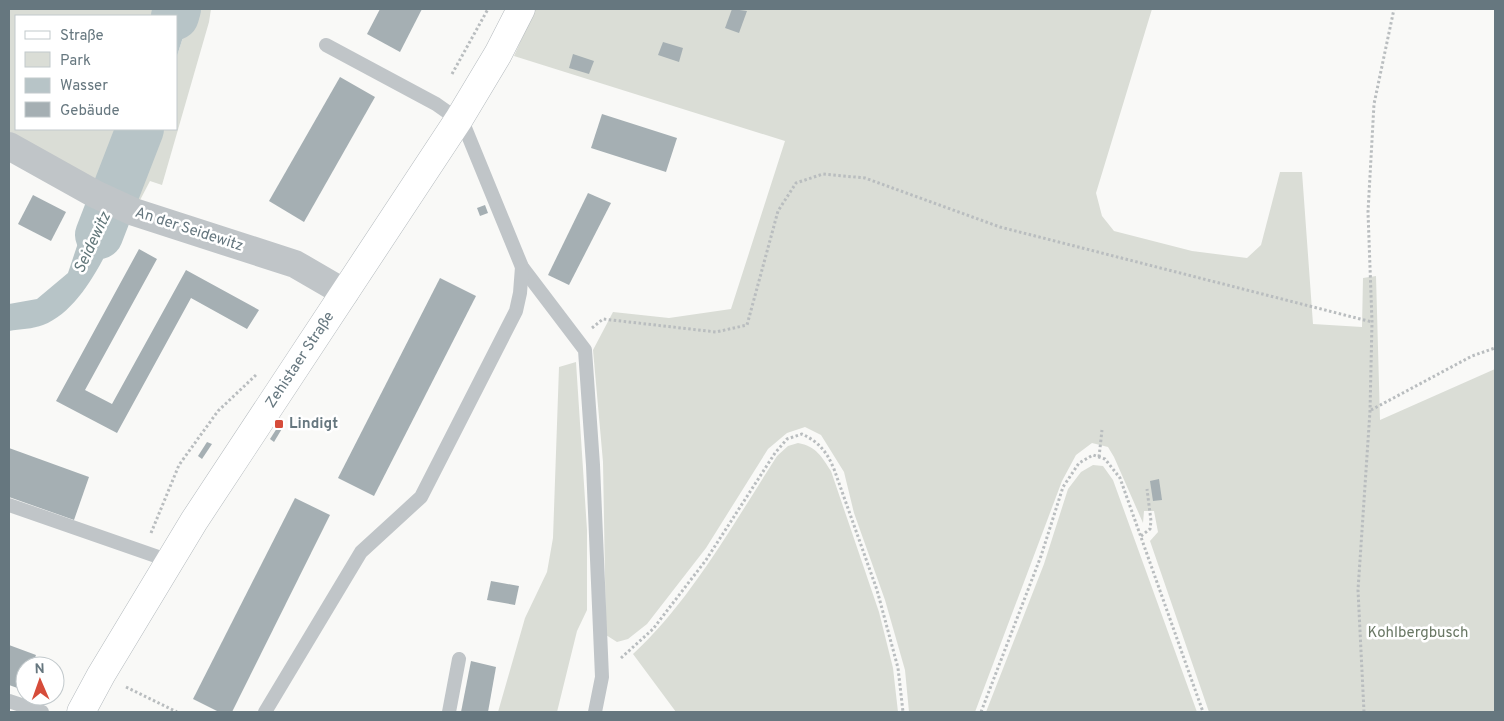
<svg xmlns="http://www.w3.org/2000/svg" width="1504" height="721" font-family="Overpass,sans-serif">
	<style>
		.green { fill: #daddd6 }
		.water { fill: #b7c4c7 }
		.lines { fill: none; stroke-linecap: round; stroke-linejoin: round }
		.river { stroke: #b7c4c7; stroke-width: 48 }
		.building { fill: #a5afb3 }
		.secondary-casing { stroke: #b3b9bd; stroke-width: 29 }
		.path { stroke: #b9bdbf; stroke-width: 3; stroke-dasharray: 2.5 2.5; stroke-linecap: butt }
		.service { stroke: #c0c5c8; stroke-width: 14 }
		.minor { stroke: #c0c5c8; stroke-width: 28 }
		.secondary { stroke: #fff; stroke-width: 28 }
		.poi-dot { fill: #d64c3a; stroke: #fff; stroke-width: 2 }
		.labels { text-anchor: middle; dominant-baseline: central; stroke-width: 5; stroke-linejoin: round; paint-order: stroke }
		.street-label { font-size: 15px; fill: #66777f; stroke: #fff }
		.poi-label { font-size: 15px; font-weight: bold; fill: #66777f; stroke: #fff; text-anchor: start }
		.park-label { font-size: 15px; fill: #6a7865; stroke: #fff }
		.water-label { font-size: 16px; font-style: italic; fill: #617679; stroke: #fff }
	</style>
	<rect width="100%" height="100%" fill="#f9f9f7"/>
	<g class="green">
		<polygon points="9,9 177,9 175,16 16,16 16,129 140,129 116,194 9,138"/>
		<polygon points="192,9 211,9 209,22 162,185 150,181 138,204 130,200 154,129 176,129 176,59"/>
		<polygon points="535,9 1152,9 1096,193 1102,216 1114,231 1192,251 1247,258 1261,245 1280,172 1302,172 1313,324 1362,327 1363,278 1376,276 1380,420 1495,369 1495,712 1209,712 1150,541 1158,532 1154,511 1144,511 1143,523 1114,457 1108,447 1092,443 1076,455 1062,481 975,712 909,712 905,670 885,600 854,513 844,472 821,435 805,427 787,433 768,449 706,548 647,624 628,639 617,642 606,635 603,462 593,350 613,312 669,318 731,309 785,141 514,56"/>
		<polygon points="576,362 587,530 587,610 577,631 557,712 498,712 525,618 547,572 553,538 559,367"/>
		<path d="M 798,443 C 816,446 822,457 831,471 L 879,612 L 893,668 L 898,712 L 676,712 L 633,654 C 690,602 735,521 777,456 L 788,446 Z"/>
		<polygon points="1093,465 1103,466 1113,480 1197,712 986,712 1044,564 1068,489 1081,472"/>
	</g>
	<g class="water">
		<polygon points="177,9 192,9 176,59 175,16"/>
		<polygon points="140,129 154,129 130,200 116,194"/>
		<path d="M 91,204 L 123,218 C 107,253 81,311 43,325 C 33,329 20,329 9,331 L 9,304 L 37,299 L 68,273 Z"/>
	</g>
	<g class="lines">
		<g class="river">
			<polyline points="175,16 177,9"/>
			<polyline points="99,235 140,129"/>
		</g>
	</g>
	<g class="building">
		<polygon points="380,9 422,9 400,52 367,34"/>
		<polygon points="732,9 747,11 739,33 725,28"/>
		<polygon points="663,42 683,48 679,62 658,55"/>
		<polygon points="573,54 594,61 589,74 569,68"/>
		<polygon points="340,77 375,97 304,222 269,201"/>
		<polygon points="602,114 677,138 666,172 591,148"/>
		<polygon points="588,193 611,203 569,285 548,275"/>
		<polygon points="33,195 66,212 51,241 18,224"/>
		<polygon points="485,205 488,213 480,216 477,208"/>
		<polygon points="139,249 157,259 85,390 112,404 186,270 259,310 247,329 191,298 117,433 56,401"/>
		<polygon points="440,278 476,296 374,496 338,478"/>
		<polygon points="279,425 283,427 274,442 270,439"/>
		<polygon points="207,442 212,444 202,459 198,456"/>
		<polygon points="9,448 89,477 74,520 9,497"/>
		<polygon points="1159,479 1162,500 1153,501 1150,481"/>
		<polygon points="295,498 330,515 232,712 219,712 193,699"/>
		<polygon points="491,581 519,586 515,605 487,600"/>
		<polygon points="9,645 36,655 32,666 25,666 23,690 9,685"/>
		<polygon points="471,661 496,667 488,712 461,712"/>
	</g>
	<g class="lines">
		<g class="secondary-casing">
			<g id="secondary">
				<path id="s1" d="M 81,712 L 101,675 L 194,521 L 459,119 L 498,54 L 521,9"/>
			</g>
		</g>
		<g class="path">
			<polyline points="452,74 488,9"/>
			<polyline points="592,328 603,319 716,332 747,325 778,211 796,183 823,174 865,178 1000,227 1372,322"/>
			<polyline points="1371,410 1472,356 1495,348"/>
			<polyline points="1099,457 1102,430"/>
			<polyline points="151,533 179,465 218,411 257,374"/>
			<polyline points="1141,536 1150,529 1151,521 1147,489"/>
			<path d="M 621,658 L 653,629 L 706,560 L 775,453 L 787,439 L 802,434 C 819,442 827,452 834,469 L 877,590 L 898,668 L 903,712"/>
			<polyline points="126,687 177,712"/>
			<polyline points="981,712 1041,556 1063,487 1079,463 1093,455 1105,459 1120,478 1203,712"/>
			<polyline points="1364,712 1358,590 1370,411 1372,322 1368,212 1374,104 1394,9"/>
		</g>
		<g class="service">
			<polyline points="326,45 436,104 463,123 522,267 585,350 593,465 602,677 595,712"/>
			<polyline points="9,505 170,561"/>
			<polyline points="9,701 42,712"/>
			<polyline points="265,712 361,552 421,497 516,311 520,293 522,267"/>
			<polyline points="449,712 459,659"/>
		</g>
		<polyline class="minor" points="9,146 95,194 134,212 295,264 345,293"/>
		<use href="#secondary" class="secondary"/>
	</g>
	<rect class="poi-dot" x="274" y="419" width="10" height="10" rx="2.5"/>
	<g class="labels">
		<g class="street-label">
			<text transform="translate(189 230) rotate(18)">An der Seidewitz</text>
			<text stroke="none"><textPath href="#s1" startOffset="415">Zehistaer Straße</textPath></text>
		</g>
		<g class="poi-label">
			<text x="289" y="424">Lindigt</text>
		</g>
		<g class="park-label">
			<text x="1418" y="633">Kohlbergbusch</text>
		</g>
		<g class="water-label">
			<text transform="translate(93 243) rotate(-65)">Seidewitz</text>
		</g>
	</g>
	<rect width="1504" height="721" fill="none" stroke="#66777f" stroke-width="20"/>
	<rect x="15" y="15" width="162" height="115" fill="#ffffff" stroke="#c2c9cc"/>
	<rect x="25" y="31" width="25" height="8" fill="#ffffff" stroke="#c2c9cc"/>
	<text x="60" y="40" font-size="15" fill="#66777f">Straße</text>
	<rect x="25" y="52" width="25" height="15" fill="#daddd6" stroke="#c2c9cc"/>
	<text x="60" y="65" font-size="15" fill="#66777f">Park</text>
	<rect x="25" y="78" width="25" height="15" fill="#b7c4c7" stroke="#c2c9cc"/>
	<text x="60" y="90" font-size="15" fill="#66777f">Wasser</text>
	<rect x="25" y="102" width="25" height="15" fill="#a5afb3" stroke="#c2c9cc"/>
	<text x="60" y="115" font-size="15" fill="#66777f">Gebäude</text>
	<g transform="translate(40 681) rotate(358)"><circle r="24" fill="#ffffff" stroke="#c2c9cc"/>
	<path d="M0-4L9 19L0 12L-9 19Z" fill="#d64c3a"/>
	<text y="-8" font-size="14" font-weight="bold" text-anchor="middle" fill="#66777f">N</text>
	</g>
</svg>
